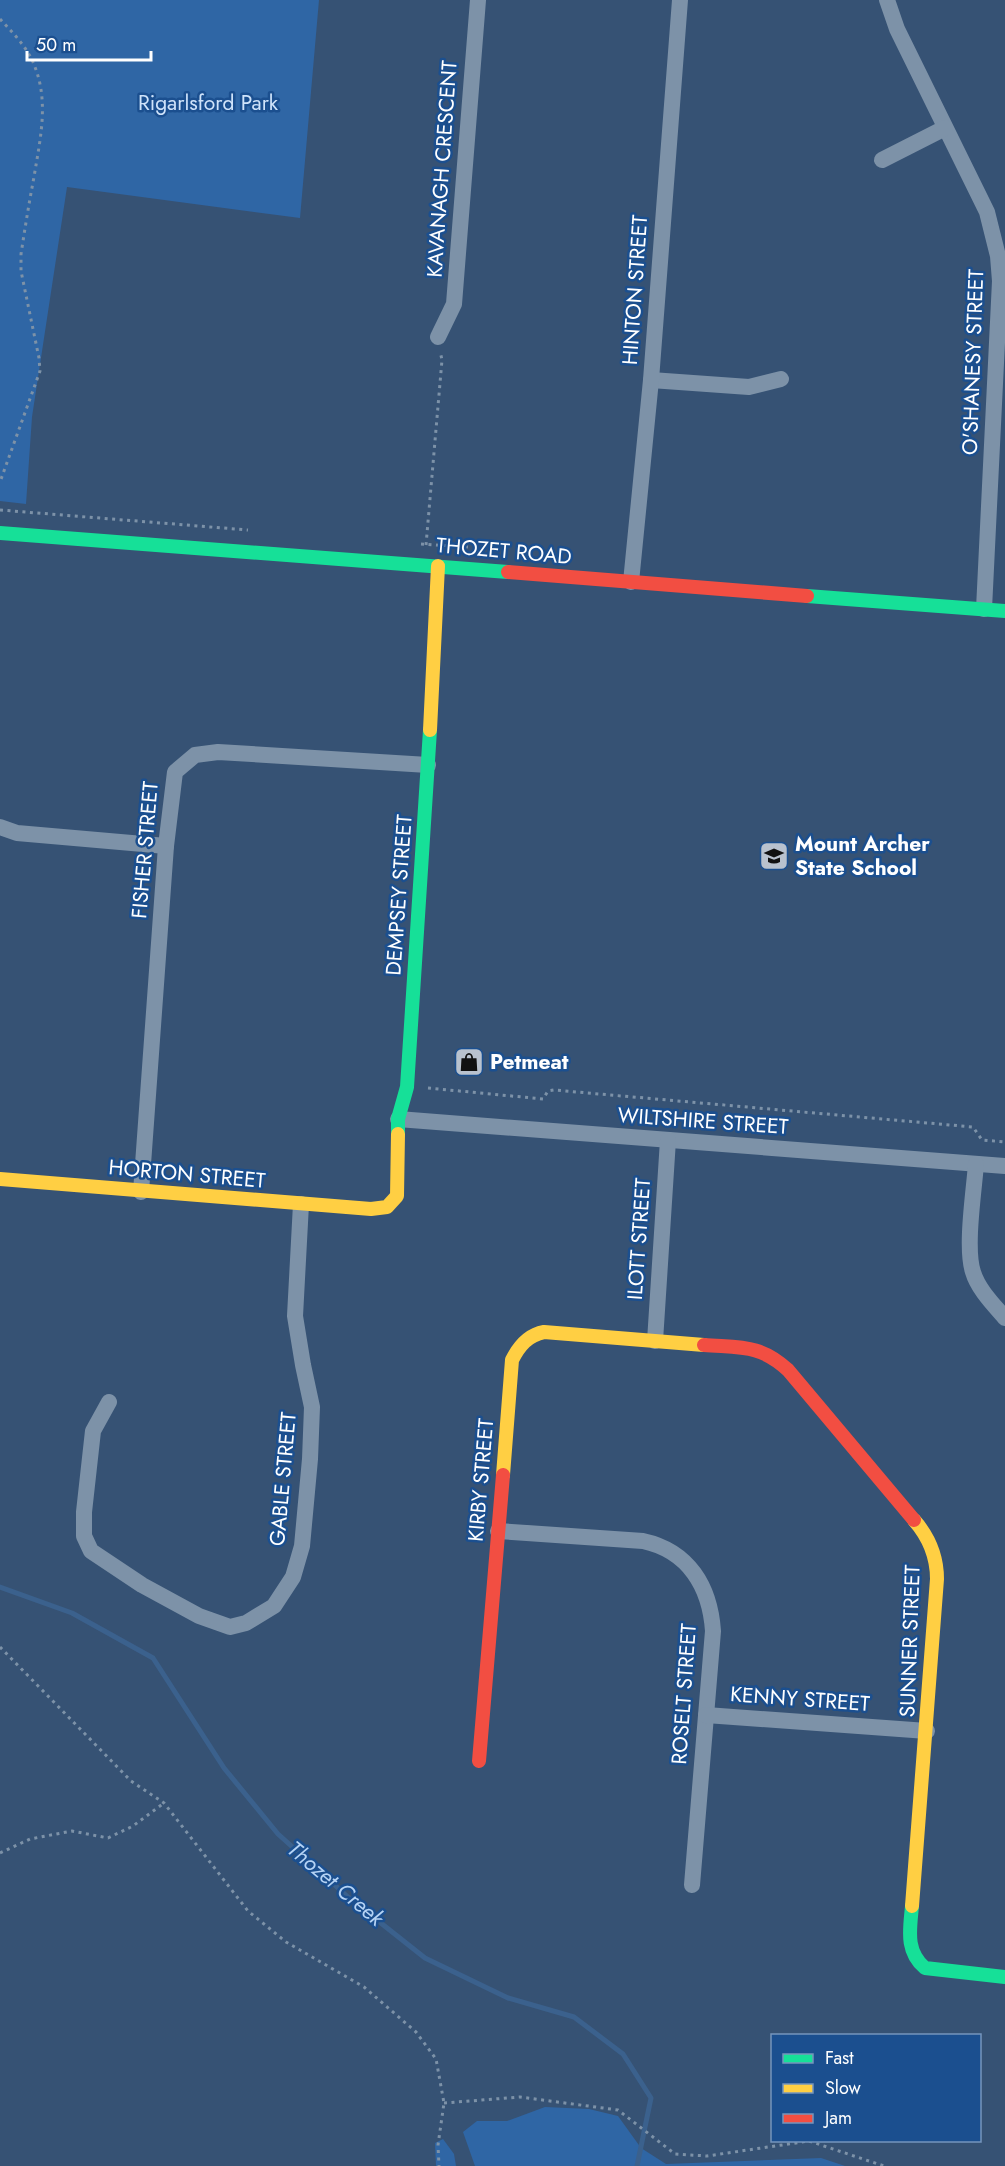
<svg xmlns="http://www.w3.org/2000/svg" width="1005" height="2166" font-family="Jost,sans-serif">
	<style>
		.green { fill: #2f66a5 }
		.lines { fill: none; stroke-linecap: round; stroke-linejoin: round }
		.stream { stroke: #3b618d; stroke-width: 5 }
		.path { stroke: #7d92a8; stroke-width: 3; stroke-dasharray: 3 4.5; stroke-linecap: butt }
		.street { stroke: #7d92a8; stroke-width: 16 }
		.fast { stroke: #16e098; stroke-width: 14 }
		.slow { stroke: #ffcf43; stroke-width: 14 }
		.jam { stroke: #f24e42; stroke-width: 14 }
		.labels { text-anchor: middle; dominant-baseline: central; stroke-width: 5; stroke-linejoin: round; paint-order: stroke }
		.park-label { font-size: 21px; fill: #cfe3fa; stroke: #1b4f8f }
		.street-label { font-size: 21px; fill: #fff; stroke: #1b4f8f }
		.poi-label { font-size: 21px; font-weight: bold; fill: #fff; stroke: #1b4f8f; text-anchor: start }
		.water-label { font-size: 22px; font-style: italic; fill: #b5d3f5; stroke: #1b4f8f }
	</style>
	<rect width="100%" height="100%" fill="#365274"/>
	<g class="green">
		<polygon points="0,0 319,0 300,218 67,187 32,417 26,504 0,501"/>
		<polygon points="545,2107 589,2109 618,2116 641,2148 666,2164 821,2158 845,2166 475,2166 463,2132 477,2121 507,2121"/>
		<polygon points="443,2139 454,2154 456,2166 436,2166 435,2143"/>
	</g>
	<g class="lines">
		<polyline class="stream" points="0,1587 72,1613 153,1658 224,1768 278,1834 348,1897 425,1958 508,1998 574,2017 623,2054 651,2098 637,2166"/>
		<g class="path">
			<path d="M 0,19 C 14,34 28,48 35,67 C 49,103 40,140 34,177 C 29,203 25,228 21,254 L 21,271 L 39,358 L 40,371 L 0,482"/>
			<polyline points="0,510 248,530"/>
			<polyline points="421,544 468,547"/>
			<polyline points="426,545 442,360 440,351"/>
			<polyline points="428,1088 543,1099 548,1091 554,1090 973,1127 982,1140 1005,1142"/>
			<polyline points="0,1647 131,1781 164,1803 248,1911 286,1942 364,1987 416,2032 436,2059 444,2103 438,2145 439,2166"/>
			<polyline points="0,1853 30,1839 72,1831 108,1838 133,1826 164,1803"/>
			<polyline points="444,2103 520,2097 618,2110 675,2154 707,2156 809,2141 884,2166"/>
		</g>
		<g class="street">
			<polyline points="887,0 897,29 987,212 998,256 1000,281 984,609"/>
			<polyline points="882,160 945,128"/>
			<polyline points="438,337 454,304 478,0"/>
			<polyline points="651,380 749,387 781,379"/>
			<polyline points="631,582 651,380 680,0"/>
			<polyline points="0,827 17,833 166,846"/>
			<polyline points="398,1119 1005,1166"/>
			<path d="M 976,1164 C 974,1191 965,1248 973,1272 C 978,1289 993,1304 1005,1318"/>
			<polyline points="141,1192 166,846 175,772 195,755 218,752 428,765"/>
			<polyline points="655,1341 668,1140"/>
			<polyline points="109,1402 93,1431 84,1512 84,1536 91,1551 142,1585 199,1616 230,1627 246,1623 274,1606 293,1577 302,1546 310,1459 312,1407 303,1365 295,1316 301,1204"/>
			<path d="M 498,1531 L 643,1541 C 689,1551 710,1587 713,1631 L 692,1885"/>
			<polyline points="706,1715 927,1731"/>
		</g>
		<g class="fast">
			<polyline points="0,533 508,572"/>
			<polyline points="807,596 1005,611"/>
			<polyline points="398,1134 398,1119 407,1087 430,730"/>
			<path d="M 912,1906 C 910,1929 905,1951 925,1968 L 1005,1977"/>
		</g>
		<g class="slow">
			<polyline points="430,730 438,566"/>
			<polyline points="0,1179 371,1209 387,1207 397,1196 398,1134"/>
			<path d="M 503,1475 L 512,1360 C 519,1346 528,1335 544,1332 L 704,1345"/>
			<path d="M 912,1906 L 937,1579 C 937,1556 929,1537 914,1520"/>
		</g>
		<g class="jam">
			<polyline points="508,572 807,596"/>
			<path d="M 704,1345 C 740,1348 760,1344 788,1370 L 914,1520"/>
			<polyline points="479,1761 503,1475"/>
		</g>
	</g>
	<defs>
		<g id="school-square" transform="scale(1.5)"><rect x="-9" y="-9" width="18" height="18" rx="4" fill="#b9c2ce" stroke="#1b4f8f"/><path d="M0-5L7-2L0 1L-7-2ZM-4 1L0 2.5L4 1V4Q0 6-4 4Z" fill="#111"/></g>
		<g id="shop-square" transform="scale(1.5)"><rect x="-9" y="-9" width="18" height="18" rx="4" fill="#b9c2ce" stroke="#1b4f8f"/><path d="M-5-2.5h2.3a2.7 3.5 0 0 1 5.4 0H5L5.5 6h-11ZM-1.5-2.5h3a1.5 2.3 0 0 0-3 0Z" fill="#111"/></g>
	</defs>
	<g fill-rule="evenodd">
		<use href="#school-square" x="774" y="856"/>
		<use href="#shop-square" x="469" y="1062"/>
	</g>
	<g class="labels">
		<g class="park-label">
			<text x="208" y="103">Rigarlsford Park</text>
		</g>
		<g class="street-label">
			<text transform="translate(442 169) rotate(-86)">KAVANAGH CRESCENT</text>
			<text transform="translate(635 290) rotate(-86)">HINTON STREET</text>
			<text transform="translate(973 362) rotate(-88)">O'SHANESY STREET</text>
			<text transform="translate(504 551) rotate(5)">THOZET ROAD</text>
			<text transform="translate(145 850) rotate(-85)">FISHER STREET</text>
			<text transform="translate(399 895) rotate(-86)">DEMPSEY STREET</text>
			<text transform="translate(703 1121) rotate(4)">WILTSHIRE STREET</text>
			<text transform="translate(187 1174) rotate(5)">HORTON STREET</text>
			<text transform="translate(639 1239) rotate(-86)">ILOTT STREET</text>
			<text transform="translate(283 1479) rotate(-85)">GABLE STREET</text>
			<text transform="translate(481 1480) rotate(-85)">KIRBY STREET</text>
			<text transform="translate(910 1641) rotate(-88)">SUNNER STREET</text>
			<text transform="translate(684 1694) rotate(-86)">ROSELT STREET</text>
			<text transform="translate(800 1699) rotate(4)">KENNY STREET</text>
		</g>
		<g class="poi-label">
			<text x="795" y="844">Mount Archer<tspan x="795" dy="24">State School</tspan></text>
			<text x="490" y="1062">Petmeat</text>
		</g>
		<g class="water-label">
			<text transform="translate(336 1883) rotate(40)">Thozet Creek</text>
		</g>
	</g>
	<rect x="771" y="2034" width="210" height="108" fill="#1b4f8f" stroke="#7695bc" stroke-width="1.5"/>
	<rect x="783" y="2054" width="30" height="9" fill="#16e098" stroke="#7695bc" stroke-width="1.5"/>
	<text x="825" y="2064" font-size="18" fill="#ffffff">Fast</text>
	<rect x="783" y="2084" width="30" height="9" fill="#ffcf43" stroke="#7695bc" stroke-width="1.5"/>
	<text x="825" y="2094" font-size="18" fill="#ffffff">Slow</text>
	<rect x="783" y="2114" width="30" height="9" fill="#f24e42" stroke="#7695bc" stroke-width="1.5"/>
	<text x="825" y="2124" font-size="18" fill="#ffffff">Jam</text>
	<path d="M27 51v9h124v-9" fill="none" stroke="#ffffff" stroke-width="3"/>
	<text x="36" y="51" font-size="18" fill="#ffffff" stroke="#1b4f8f" stroke-width="4.5" paint-order="stroke">50 m</text>
</svg>
